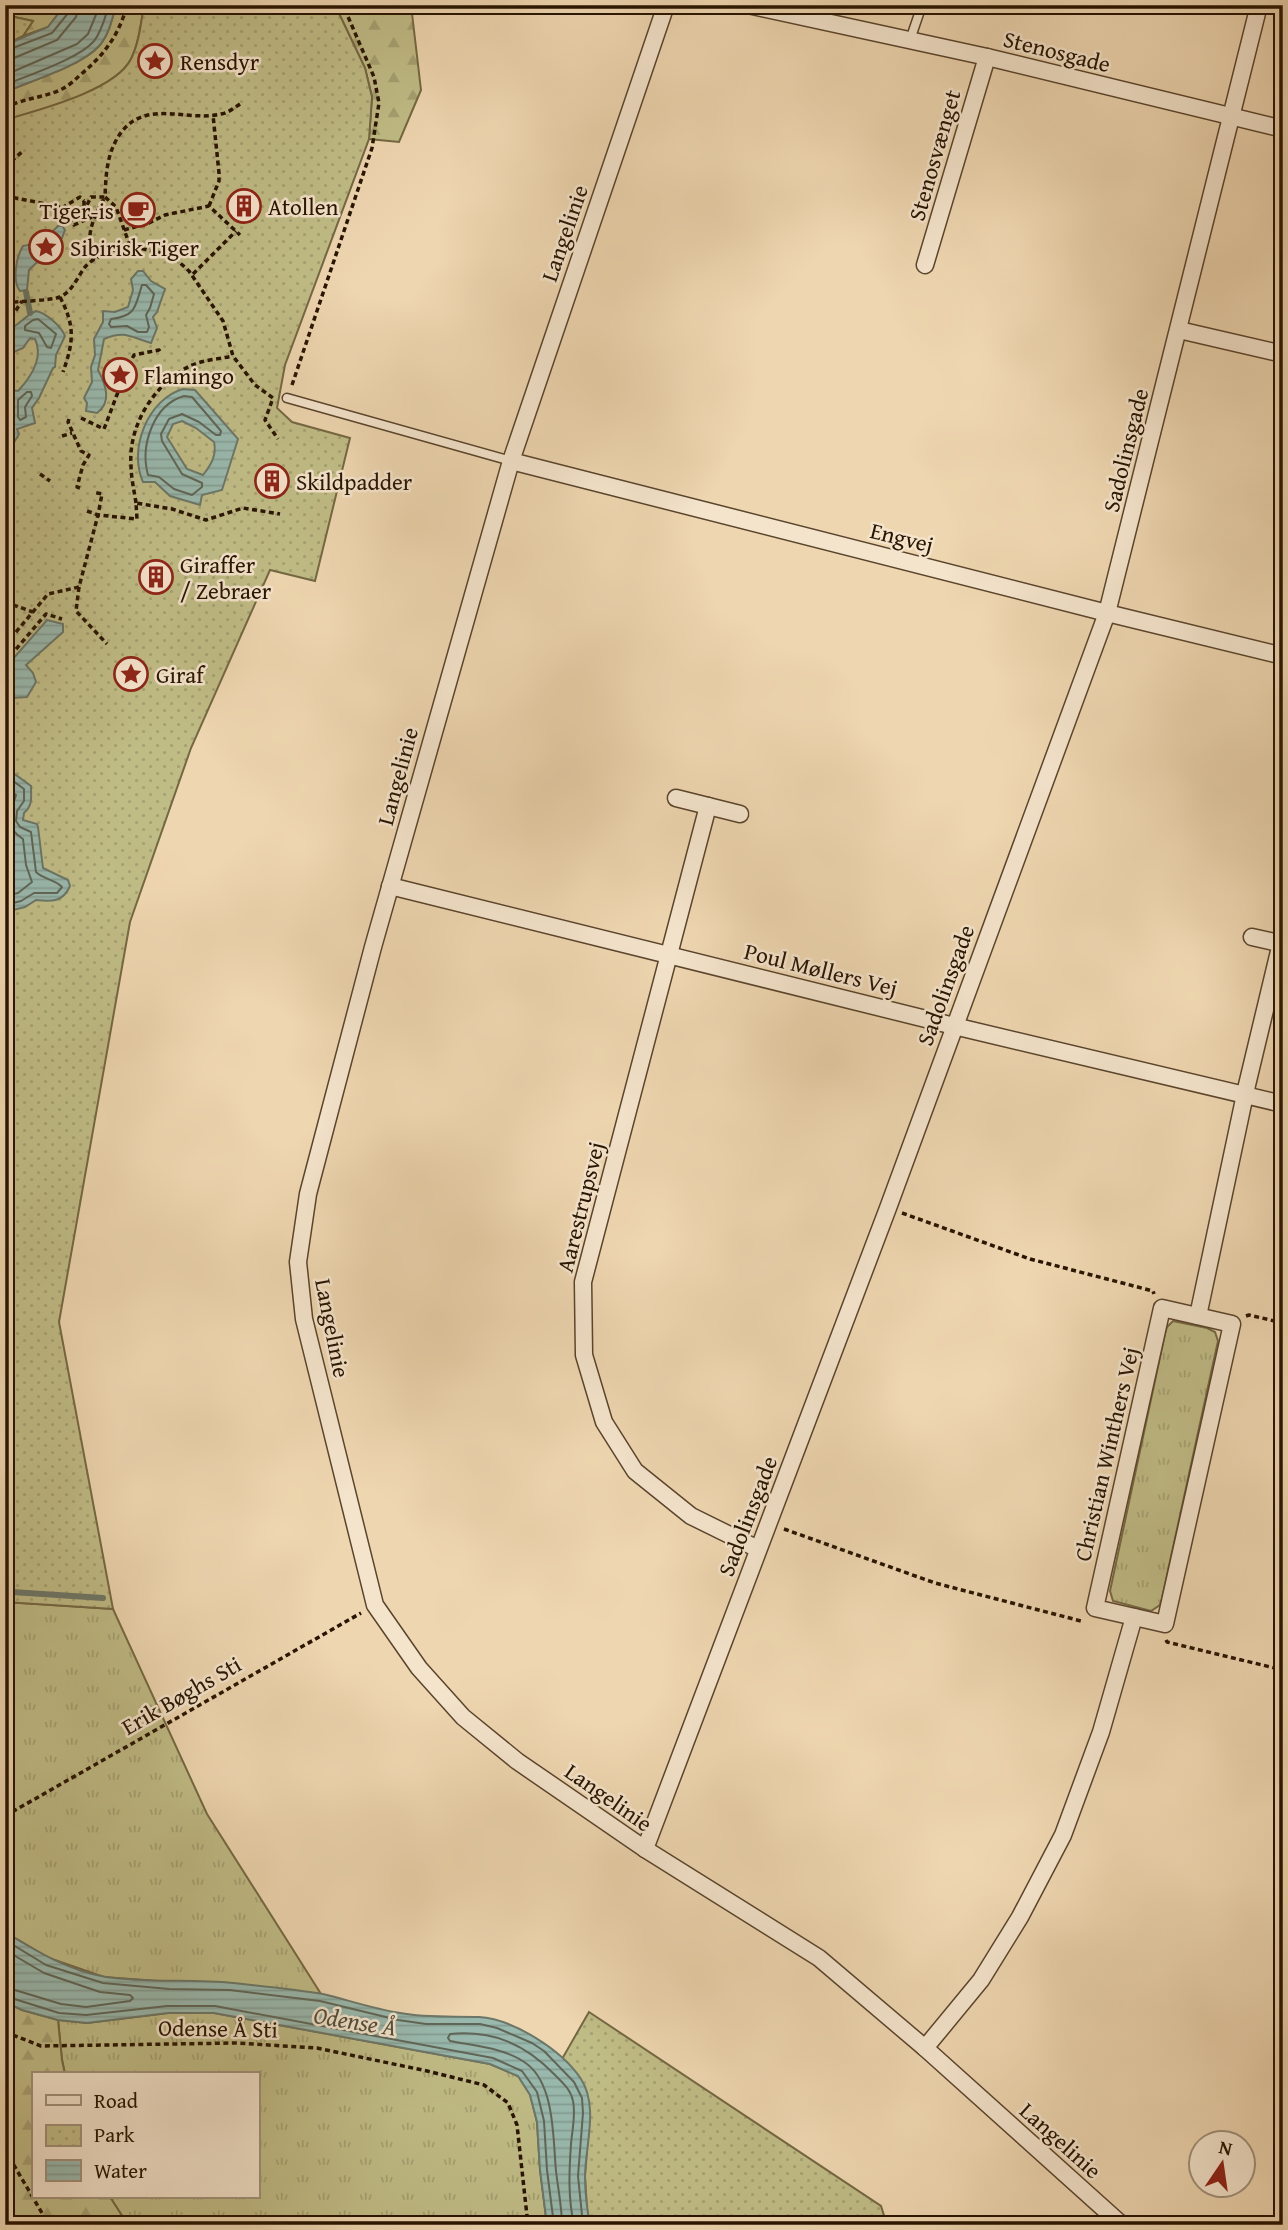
<svg xmlns="http://www.w3.org/2000/svg" width="1288" height="2230" font-family="'Gentium Book Plus',serif">
	<style>
		.grass { fill: url(#grass-tufts); stroke: #746843; stroke-width: 2 }
		.forest { fill: url(#forest-firs); stroke: #746843; stroke-width: 2 }
		.park { fill: url(#park-dots); stroke: #746843; stroke-width: 2 }
		.water { fill: url(#water-rules); stroke: #6c7768; stroke-width: 2; fill-rule: evenodd }
		.lines { fill: none; stroke-linecap: round; stroke-linejoin: round }
		.shore { stroke: #606657; stroke-width: 2 }
		.stream { stroke: #6c7768; stroke-width: 6 }
		.service-casing { stroke: #5a442c; stroke-width: 11 }
		.minor-casing { stroke: #5a442c; stroke-width: 19 }
		.path { stroke: #281400; stroke-width: 3.5; stroke-dasharray: 5 3.5; stroke-linecap: butt }
		.service { stroke: #f4e4cc; stroke-width: 8 }
		.minor { stroke: #f4e4cc; stroke-width: 16 }
		.path-bridge { stroke: #281400; stroke-width: 3.5; stroke-dasharray: 5 3.5; stroke-linecap: butt }
		.labels { text-anchor: middle; dominant-baseline: central; stroke-width: 5; stroke-linejoin: round; paint-order: stroke }
		.street-label { font-size: 23px; fill: #281400; stroke: #f4e4cc }
		.poi-label { font-size: 23px; fill: #281400; stroke: #f4e4cc; text-anchor: start }
		.water-label { font-size: 24px; font-style: italic; fill: #504e3d; stroke: #f4e4cc }
	</style>
	<defs>
		<pattern id="grass-tufts" width="24" height="20" patternUnits="userSpaceOnUse" patternTransform="scale(1.75)"><rect width="24" height="20" fill="#c0bc86"/><path d="M3 7l-1-3M5 7V3M7 7l1-3M15 17l-1-3M17 17v-4M19 17l1-3" fill="none" stroke="#a5a172"/></pattern>
		<pattern id="forest-firs" width="22" height="20" patternUnits="userSpaceOnUse" patternTransform="scale(1.75)"><rect width="22" height="20" fill="#c0bc86"/><path d="M5 1l3.5 6h-7zM16 11l3.5 6h-7z" fill="#a5a172"/></pattern>
		<pattern id="park-dots" width="8" height="8" patternUnits="userSpaceOnUse" patternTransform="scale(1.75)"><rect width="8" height="8" fill="#c0bc86"/><path d="M2 2h.1M6 6h.1" fill="none" stroke="#a5a172" stroke-width="1.8" stroke-linecap="round"/></pattern>
		<pattern id="water-rules" width="6" height="5" patternUnits="userSpaceOnUse" patternTransform="scale(1.75)"><rect width="6" height="5" fill="#99b9ae"/><path d="M0 2.5h6" fill="none" stroke="#849e94"/></pattern>
	</defs>
	<rect width="100%" height="100%" fill="#eed6b0"/>
	<filter id="stains"><feTurbulence type="fractalNoise" baseFrequency=".00286" numOctaves="4"/><feColorMatrix values="0 0 0 0 .2 0 0 0 0 .09 0 0 0 0 .02 0 0 0 .5 -.17"/></filter>
	<radialGradient id="worn" r=".72"><stop offset=".6" stop-color="#630" stop-opacity="0"/><stop offset="1" stop-color="#630" stop-opacity=".3"/></radialGradient>
	<g class="grass">
		<polygon points="1173,1321 1207,1328 1215,1332 1218,1341 1162,1598 1160,1605 1151,1611 1113,1601 1110,1591 1165,1334 1167,1327"/>
		<polygon points="5,1602 113,1609 207,1814 321,1994 230,1983 170,1982 104,1977 49,1958 5,1932"/>
		<polygon points="168,2013 214,2013 490,2064 518,2076 530,2094 537,2122 540,2170 547,2225 128,2225 110,2197 257,2197 257,2074 65,2074 62,2060 58,2020 87,2023"/>
	</g>
	<g class="forest">
		<polygon points="5,5 65,5 48,27 23,36 33,21 5,15"/>
		<path d="M 116,5 L 144,5 C 141,23 139,43 131,59 C 115,91 38,110 5,120 L 5,92 C 31,81 81,66 99,46 C 109,35 112,19 116,5 Z"/>
		<polygon points="335,5 411,5 421,90 399,142 369,139 372,97 365,68"/>
		<polygon points="5,2002 22,2010 58,2020 62,2060 65,2074 33,2074 33,2197 110,2197 128,2225 5,2225"/>
	</g>
	<g class="park">
		<path d="M 144,5 L 335,5 L 365,68 L 372,97 L 369,139 L 285,365 L 277,408 L 292,422 L 350,438 L 315,581 L 270,570 L 191,748 L 130,922 L 59,1322 L 113,1609 L 5,1602 L 5,120 C 38,110 115,91 131,59 C 139,43 141,23 144,5 Z"/>
		<polygon points="5,15 33,21 23,36 5,45"/>
		<polygon points="589,2012 881,2206 887,2225 590,2225 587,2209 585,2176 590,2113 580,2078 562,2059"/>
	</g>
	<g class="water">
		<path d="M 65,5 L 116,5 C 112,19 109,35 99,46 C 81,66 31,81 5,92 L 5,45 L 48,27 Z"/>
		<path d="M 58,226 L 62,226 L 65,230 L 62,238 L 29,270 L 27,290 L 20,291 C 12,281 16,257 23,246 C 42,243 45,239 58,226 Z"/>
		<path d="M 138,271 L 143,271 L 151,281 L 165,289 L 157,312 L 153,317 L 157,328 L 151,343 C 130,337 125,330 104,339 L 98,370 C 106,385 112,402 97,413 L 86,411 L 87,403 L 84,398 L 92,382 L 91,367 L 95,355 L 94,339 L 103,322 L 103,311 L 115,312 L 128,307 L 133,290 L 131,279 Z"/>
		<path d="M 36,311 C 46,313 61,326 65,336 L 56,355 L 55,367 L 53,368 L 39,398 L 32,408 L 35,423 L 17,429 L 19,434 L 13,444 L 5,447 L 5,429 C 13,421 14,400 7,390 L 11,387 L 12,390 L 18,391 C 31,377 44,358 35,339 L 30,338 L 23,348 L 7,355 L 5,367 L 5,331 C 17,328 24,316 36,311 Z"/>
		<path d="M 183,389 L 195,390 L 238,439 L 222,490 L 202,495 L 200,505 L 170,496 L 155,482 L 143,482 C 128,449 148,399 183,389 ZM 182,421 L 196,428 L 214,442 C 217,455 211,465 203,475 L 187,469 L 167,437 L 173,424 Z"/>
		<polygon points="47,620 63,624 63,632 26,665 33,673 36,682 27,697 11,698 5,701 5,668"/>
		<path d="M 5,767 L 31,786 C 31,798 33,805 24,813 L 23,820 L 37,824 L 38,827 L 43,868 L 68,880 L 70,886 C 63,902 52,902 36,900 L 25,907 L 5,912 Z"/>
		<path d="M 5,1932 C 36,1951 69,1971 106,1977 C 148,1983 191,1979 233,1983 C 263,1986 293,1989 323,1994 C 348,2000 374,2009 400,2013 C 427,2018 452,2016 479,2017 C 513,2019 562,2050 581,2079 C 599,2107 585,2146 585,2177 C 585,2193 587,2209 590,2225 L 547,2225 L 540,2170 L 537,2122 L 530,2095 L 518,2076 L 490,2064 L 214,2013 L 168,2013 L 87,2023 L 58,2020 L 22,2010 L 5,2002 Z"/>
	</g>
	<g class="lines">
		<g class="shore">
			<polyline points="5,51 52,33 69,12 70,5"/>
			<polyline points="5,60 14,58 57,40 76,17 79,5"/>
			<polyline points="5,75 77,44 88,34 100,5"/>
			<path d="M 5,85 C 28,75 79,59 94,41 C 102,31 105,17 109,5"/>
			<path d="M 142,285 L 146,285 L 154,294 L 150,308 L 146,315 L 149,327 L 147,332 L 138,332 L 127,326 L 111,327 L 109,324 L 111,319 C 137,316 135,306 142,285 Z"/>
			<polygon points="33,320 38,319 56,334 51,348 47,347 39,333 25,330 25,326"/>
			<polygon points="27,392 31,392 32,396 25,407 26,417 20,420 18,417 18,400"/>
			<path d="M 184,396 L 192,397 L 221,431 L 220,435 L 216,435 L 199,422 L 182,414 L 169,419 L 161,434 L 162,441 L 182,474 L 202,483 L 202,487 L 192,495 L 174,489 L 159,477 L 148,475 C 140,446 153,405 184,396 Z"/>
			<path d="M 5,775 L 24,789 L 24,801 L 17,811 L 16,821 L 20,827 L 31,832 L 36,872 C 43,879 56,880 62,887 L 57,893 L 34,893 L 21,901 L 5,905"/>
			<path d="M 5,786 L 16,795 C 10,816 0,823 23,839 L 26,865 L 32,882 L 18,893 L 5,896"/>
			<polyline points="5,1940 46,1965 103,1983 169,1989 230,1990 320,2001 398,2020 426,2024 480,2024 497,2028 532,2043 544,2051 574,2082 582,2098 583,2113 578,2176 583,2225"/>
			<polyline points="5,1950 44,1973 100,1992 130,1995 133,1998 130,2001 86,2007 61,2004 5,1987"/>
			<polyline points="5,1996 59,2013 86,2015 167,2006 215,2006 493,2058 522,2071 537,2092 544,2121 547,2170 554,2225"/>
			<path d="M 562,2225 C 562,2207 558,2189 556,2171 C 553,2140 555,2085 527,2064 C 506,2048 475,2046 450,2041 L 448,2038 L 450,2034 C 493,2030 525,2044 555,2075 C 563,2083 571,2090 573,2101 C 576,2115 572,2131 571,2144 C 569,2172 568,2198 574,2225"/>
		</g>
		<g class="stream">
			<polyline points="26,292 30,313"/>
			<polyline points="5,1584 12,1592 103,1598"/>
		</g>
		<g class="service-casing">
			<g id="service">
				<polyline points="910,40 922,5"/>
				<polyline points="287,398 511,461"/>
			</g>
		</g>
		<g class="minor-casing">
			<g id="minor">
				<polyline points="666,5 511,461 373,947 308,1194 298,1262 304,1319 375,1605 419,1668 463,1717 517,1761 645,1849 819,1958 925,2048 1122,2225"/>
				<polyline points="748,5 987,57 1283,129"/>
				<polyline points="925,265 987,57"/>
				<polyline points="1179,330 1283,354"/>
				<polyline points="511,461 1107,613 1283,656"/>
				<polyline points="676,798 740,814"/>
				<polyline points="708,806 583,1282 584,1355 604,1422 635,1471 691,1516 758,1549"/>
				<polyline points="390,886 954,1026 1283,1104"/>
				<polyline points="1252,937 1283,944"/>
				<polygon points="1162,1308 1232,1324 1165,1624 1095,1608"/>
				<polyline points="1198,1316 1247,1085 1281,943"/>
				<polyline points="645,1849 888,1208 1107,613 1259,5"/>
				<polyline points="925,2048 981,1980 1020,1917 1063,1835 1101,1732 1134,1617"/>
			</g>
		</g>
		<g class="path">
			<path d="M 240,104 C 234,108 228,113 221,114 C 187,122 149,100 123,130 C 107,150 106,172 105,197 L 116,207 L 130,246 L 166,254 L 178,261 L 189,271 L 223,321 L 233,356 L 255,385 L 273,398 L 265,420 L 278,439"/>
			<path d="M 5,108 C 23,98 44,98 62,89 C 68,86 74,81 79,76 C 103,56 119,36 127,5"/>
			<polyline points="5,167 24,150"/>
			<polyline points="5,196 67,208 94,216"/>
			<polyline points="84,201 84,206 87,205 91,197 105,197"/>
			<polyline points="209,206 219,181 219,173 213,115"/>
			<polyline points="70,217 74,225 92,217"/>
			<polyline points="124,230 149,223 165,215 209,206 240,235"/>
			<path d="M 94,260 C 84,237 93,218 105,197"/>
			<polyline points="193,274 236,231"/>
			<path d="M 60,297 C 75,326 74,341 63,372"/>
			<path d="M 5,303 C 19,301 49,301 60,297 C 72,292 78,276 85,267 C 96,255 114,249 130,246"/>
			<polyline points="5,323 9,321 22,301"/>
			<polyline points="292,385 372,148 379,103 374,77 343,5"/>
			<polyline points="81,418 104,429 126,371 134,355 159,350 161,353"/>
			<polyline points="69,419 68,422 81,451 89,455 83,465 77,487 80,488"/>
			<polyline points="62,436 72,433"/>
			<polyline points="40,474 50,481"/>
			<polyline points="5,478 10,475"/>
			<path d="M 136,503 C 134,490 131,477 131,465 C 128,425 155,383 190,366 C 202,360 219,359 233,356"/>
			<polyline points="87,511 98,515 102,494 93,492"/>
			<polyline points="79,587 76,611 107,644"/>
			<polyline points="5,602 33,612"/>
			<polyline points="5,645 48,594 79,587 98,515 137,519 136,503 172,509 206,520 243,508 280,514"/>
			<polyline points="5,662 46,614 62,619"/>
			<polyline points="5,1013 8,1028 5,1033"/>
			<polyline points="902,1213 1030,1259 1153,1291 1154,1294"/>
			<polyline points="1246,1316 1249,1315 1283,1323"/>
			<polyline points="784,1529 935,1583 1081,1621 1083,1619"/>
			<polyline points="1166,1640 1167,1642 1283,1670"/>
			<polyline points="5,1816 361,1613"/>
			<polyline points="5,2032 41,2046 236,2043 317,2048 427,2071 484,2085 508,2103 517,2125 528,2225"/>
			<polyline points="5,2150 49,2225"/>
		</g>
		<use href="#service" class="service"/>
		<use href="#minor" class="minor"/>
		<polyline class="path-bridge" points="70,217 65,206 80,197 84,201"/>
	</g>
	<defs>
		<g id="sight-ring" transform="scale(1.75)"><circle r="9.5" fill="#f4e4cc" stroke="#8f2418" stroke-width="1.5"/><path d="M0-6L1.8-2.2L6-1.7L2.9 1.2L3.7 5.4L0 3.3L-3.7 5.4L-2.9 1.2L-6-1.7L-1.8-2.2Z" fill="#8f2418"/></g>
		<g id="building-ring" transform="scale(1.75)"><circle r="9.5" fill="#f4e4cc" stroke="#8f2418" stroke-width="1.5"/><path d="M-4-6H4V6H1V3H-1V6H-4ZM-2.5-4.3h1.7v1.8h-1.7ZM.8-4.3h1.7v1.8H.8ZM-2.5-1h1.7V.8h-1.7ZM.8-1h1.7V.8H.8Z" fill="#8f2418"/></g>
		<g id="cafe-ring" transform="scale(1.75)"><circle r="9.5" fill="#f4e4cc" stroke="#8f2418" stroke-width="1.5"/><path d="M-5.5-4.5H6V0H3Q3 3.5 0 3.5H-2.5Q-5.5 3.5-5.5 0ZM3-3.2v2h1.7v-2ZM-6 4.5H4V6H-6Z" fill="#8f2418"/></g>
	</defs>
	<g fill-rule="evenodd">
		<use href="#sight-ring" x="155" y="61"/>
		<use href="#building-ring" x="244" y="206"/>
		<use href="#cafe-ring" x="138" y="210"/>
		<use href="#sight-ring" x="46" y="247"/>
		<use href="#sight-ring" x="120" y="375"/>
		<use href="#building-ring" x="272" y="481"/>
		<use href="#building-ring" x="156" y="577"/>
		<use href="#sight-ring" x="131" y="674"/>
	</g>
	<g class="labels">
		<g class="street-label">
			<text transform="translate(1057 51) rotate(14)">Stenosgade</text>
			<text transform="translate(934 155) rotate(-74)">Stenosvænget</text>
			<text transform="translate(564 233) rotate(-71)">Langelinie</text>
			<text transform="translate(1125 450) rotate(-76)">Sadolinsgade</text>
			<text transform="translate(902 537) rotate(14)">Engvej</text>
			<text transform="translate(397 776) rotate(-75)">Langelinie</text>
			<text transform="translate(821 969) rotate(14)">Poul Møllers Vej</text>
			<text transform="translate(945 985) rotate(-70)">Sadolinsgade</text>
			<text transform="translate(580 1207) rotate(-76)">Aarestrupsvej</text>
			<text transform="translate(333 1328) rotate(79)">Langelinie</text>
			<text transform="translate(1106 1454) rotate(-77)">Christian Winthers Vej</text>
			<text transform="translate(747 1516) rotate(-69)">Sadolinsgade</text>
			<text transform="translate(181 1695) rotate(-30)">Erik Bøghs Sti</text>
			<text transform="translate(609 1797) rotate(35)">Langelinie</text>
			<text transform="translate(218 2028) rotate(1)">Odense Å Sti</text>
			<text transform="translate(1061 2140) rotate(42)">Langelinie</text>
		</g>
		<g class="poi-label">
			<text x="180" y="61">Rensdyr</text>
			<text x="268" y="206">Atollen</text>
			<text x="114" y="210" text-anchor="end">Tiger-is</text>
			<text x="70" y="247">Sibirisk Tiger</text>
			<text x="144" y="375">Flamingo</text>
			<text x="296" y="481">Skildpadder</text>
			<text x="180" y="564">Giraffer<tspan x="180" dy="26">/ Zebraer</tspan></text>
			<text x="156" y="674">Giraf</text>
		</g>
		<g class="water-label">
			<text transform="translate(355 2021) rotate(9)">Odense Å</text>
		</g>
	</g>
	<rect width="1288" height="2230" fill="none" stroke="#eed6b0" stroke-width="28"/>
	<rect x="7" y="7" width="1274" height="2216" fill="none" stroke="#281400" stroke-width="3.5"/>
	<rect x="14" y="14" width="1260" height="2202" fill="none" stroke="#281400" stroke-width="2"/>
	<rect x="32" y="2072" width="228" height="126" fill="#f4e4cc" stroke="#a2917a" stroke-width="2"/>
	<rect x="46" y="2095" width="35" height="10" fill="#f4e4cc" stroke="#a2917a" stroke-width="2"/>
	<text x="94" y="2108" font-size="21" fill="#281400">Road</text>
	<rect x="46" y="2125" width="35" height="21" fill="url(#park-dots)" stroke="#a2917a" stroke-width="2"/>
	<text x="94" y="2142" font-size="21" fill="#281400">Park</text>
	<rect x="46" y="2160" width="35" height="21" fill="url(#water-rules)" stroke="#a2917a" stroke-width="2"/>
	<text x="94" y="2178" font-size="21" fill="#281400">Water</text>
	<g transform="translate(1222 2164) rotate(13)"><circle r="33" fill="#f4e4cc" stroke="#a2917a" stroke-width="2"/>
	<path d="M0-5L12 26L0 18L-12 26Z" fill="#8f2418"/>
	<text y="-10" font-size="19" font-weight="bold" text-anchor="middle" fill="#281400">N</text>
	</g>
	<rect width="100%" height="100%" filter="url(#stains)"/>
	<rect width="100%" height="100%" fill="url(#worn)"/>
</svg>
